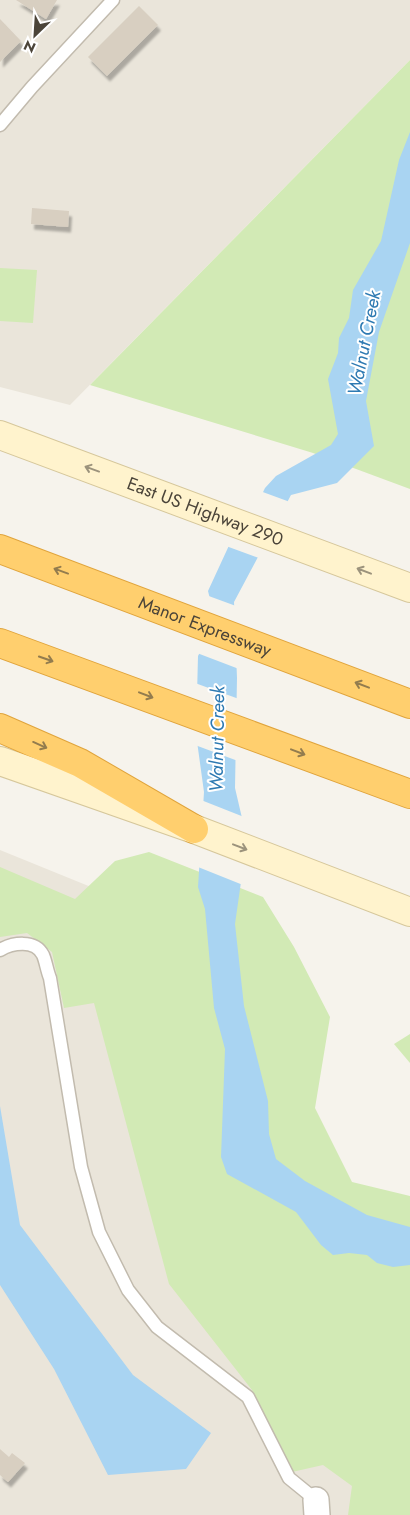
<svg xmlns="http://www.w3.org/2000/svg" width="410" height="1515" font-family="Jost,sans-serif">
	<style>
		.residential { fill: #eae5da }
		.green { fill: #d2eab5 }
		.water { fill: #a9d4f2 }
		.pier { fill: #f6f3ec }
		.building { fill: #d8cfc1; filter: url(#shadow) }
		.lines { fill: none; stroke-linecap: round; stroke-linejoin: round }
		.service-casing { stroke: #c2bbae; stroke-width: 15 }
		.minor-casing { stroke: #c2bbae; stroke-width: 28 }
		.secondary-casing { stroke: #d6c79b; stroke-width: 30 }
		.motorway-casing { stroke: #e0a43c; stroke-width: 30 }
		.service { stroke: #fff; stroke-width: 12 }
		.minor { stroke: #fff; stroke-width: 25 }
		.secondary { stroke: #fff3cd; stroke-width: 28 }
		.motorway { stroke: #ffcf6e; stroke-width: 28 }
		.oneway { stroke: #9c937c }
		.oneway2 { stroke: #937c4e }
		.labels { text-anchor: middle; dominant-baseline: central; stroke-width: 4; stroke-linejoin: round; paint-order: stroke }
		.street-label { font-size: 18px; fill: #4b4439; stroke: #fff }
		.water-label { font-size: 19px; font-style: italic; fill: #2e7ab2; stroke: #fff }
	</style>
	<defs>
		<filter id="shadow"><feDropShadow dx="3" dy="5.5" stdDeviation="1" flood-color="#0004"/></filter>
	</defs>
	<rect width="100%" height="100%" fill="#f6f3ec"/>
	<g class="residential">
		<polygon points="0,0 410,0 410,60 70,405 0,387"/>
		<polygon points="0,850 91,887 410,1515 0,1515"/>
	</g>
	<g class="green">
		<polygon points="410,60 410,489 313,453 90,385"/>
		<polygon points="0,268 37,270 33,323 0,321"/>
		<polygon points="149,852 263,897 294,947 330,1017 315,1108 352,1182 410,1196 410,1515 348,1515 352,1486 323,1465 292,1472 252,1390 169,1284 94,1003 64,1008 52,952 27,933 0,937 0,867 75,899 115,861"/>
		<polygon points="410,1034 410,1063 394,1044"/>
	</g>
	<g class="water">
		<polygon points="410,132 410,243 379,332 366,401 374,446 337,483 291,495 234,602 237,678 235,788 242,818 241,882 235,924 244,1006 268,1101 269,1134 276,1159 305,1181 367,1215 410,1227 410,1265 393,1267 377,1263 367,1255 349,1253 333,1255 321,1245 296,1212 227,1174 221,1157 225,1049 214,1008 205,909 198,887 204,792 196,734 198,656 210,633 214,615 208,591 232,539 250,519 265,488 276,476 331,445 338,434 328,379 338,353 339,338 349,318 353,290 381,241 399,160"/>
		<polygon points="0,1106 20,1225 133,1375 211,1433 186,1469 108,1475 54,1369 0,1285"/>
	</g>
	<g class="pier">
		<polygon points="260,491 290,502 259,558 226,546 230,538 248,518"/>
		<polygon points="206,595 236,606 239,669 197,653 208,632 212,615"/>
		<polygon points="195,683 239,699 238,761 195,745"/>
		<polygon points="201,800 244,817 243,885 198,867"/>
	</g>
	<g class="building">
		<polygon points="16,0 57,0 46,19"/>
		<polygon points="139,6 158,25 107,76 88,57"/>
		<polygon points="0,19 21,41 0,62"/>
		<polygon points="32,208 69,211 68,227 31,224"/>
		<polygon points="0,1449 9,1457 12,1453 25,1463 8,1482 0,1475"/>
	</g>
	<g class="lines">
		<g class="service-casing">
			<g id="service">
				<polyline points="0,125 32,87 113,0"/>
				<path d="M 0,950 C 12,943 35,939 43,955 C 46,962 47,971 50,978 L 81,1167 L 99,1232 L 128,1290 L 157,1327 L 248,1397 L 289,1478 L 316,1500"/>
			</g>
		</g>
		<g class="minor-casing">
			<polyline id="minor" points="316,1500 317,1515"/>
		</g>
		<g class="secondary-casing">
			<g id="secondary">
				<path id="s1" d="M 0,435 L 410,588"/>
				<polyline points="0,761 194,829 410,912"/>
			</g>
		</g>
		<g class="motorway-casing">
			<g id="motorway">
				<path id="s2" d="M 0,549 L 410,704"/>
				<polyline points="0,643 410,794"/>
				<polyline points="0,728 80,763 194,829"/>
			</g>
		</g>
		<use href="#service" class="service"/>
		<use href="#minor" class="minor"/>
		<use href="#secondary" class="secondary"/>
		<use href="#motorway" class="motorway"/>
	</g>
	<defs><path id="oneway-shaft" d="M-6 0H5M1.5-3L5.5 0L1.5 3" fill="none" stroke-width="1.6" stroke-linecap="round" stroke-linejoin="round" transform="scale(1.25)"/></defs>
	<g class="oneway">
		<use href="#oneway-shaft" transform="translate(92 469) rotate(-160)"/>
		<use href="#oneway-shaft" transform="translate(364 571) rotate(-159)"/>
		<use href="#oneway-shaft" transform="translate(240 847) rotate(21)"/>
	</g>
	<g class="oneway2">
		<use href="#oneway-shaft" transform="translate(61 571) rotate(-160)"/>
		<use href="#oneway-shaft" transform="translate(46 659) rotate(19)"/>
		<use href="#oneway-shaft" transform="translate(362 685) rotate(-159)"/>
		<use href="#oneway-shaft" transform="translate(146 695) rotate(21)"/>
		<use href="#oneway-shaft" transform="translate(40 745) rotate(24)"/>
		<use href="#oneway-shaft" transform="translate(298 752) rotate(21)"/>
	</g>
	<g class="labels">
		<g class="street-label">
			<text stroke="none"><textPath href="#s1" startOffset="219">East US Highway 290</textPath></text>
			<text stroke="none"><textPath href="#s2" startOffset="219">Manor Expressway</textPath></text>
		</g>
		<g class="water-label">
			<text transform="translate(364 343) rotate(-79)">Walnut Creek</text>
			<text transform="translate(217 739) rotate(-89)">Walnut Creek</text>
		</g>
	</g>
	<g transform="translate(35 35) rotate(205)" stroke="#ffffff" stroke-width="4" paint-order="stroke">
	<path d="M0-4L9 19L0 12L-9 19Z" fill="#4b4439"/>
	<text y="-8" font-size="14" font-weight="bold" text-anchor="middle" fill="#4b4439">N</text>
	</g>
</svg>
